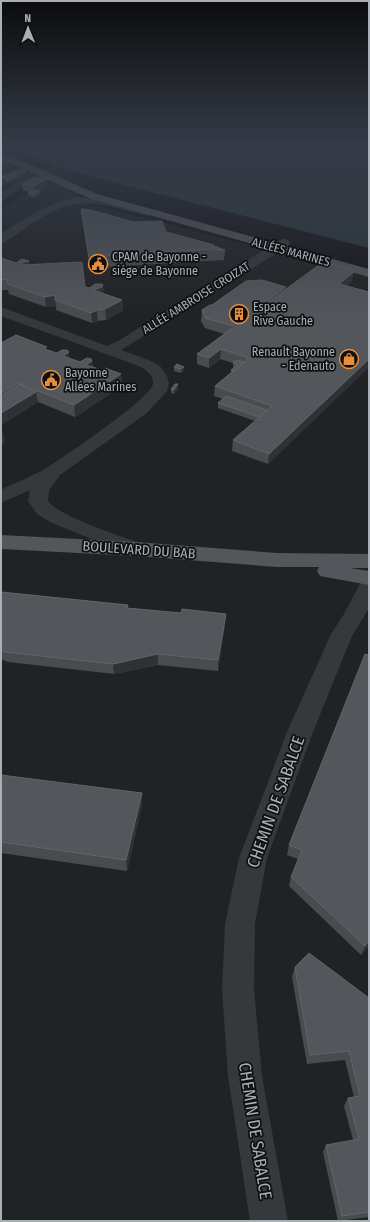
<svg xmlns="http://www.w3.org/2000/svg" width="370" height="1222" font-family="'Fira Sans Condensed',sans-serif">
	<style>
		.built { fill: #212224 }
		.water { fill: #2c363a }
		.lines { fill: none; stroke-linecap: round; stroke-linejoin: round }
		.stream { fill: #2c363a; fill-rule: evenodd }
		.minor { fill: #36383c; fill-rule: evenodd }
		.major { fill: #53565a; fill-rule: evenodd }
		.wall { fill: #494b4f }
		.shaded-wall { fill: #303134 }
		.building { fill: #53565a; stroke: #616468 }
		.labels { text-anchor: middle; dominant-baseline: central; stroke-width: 3.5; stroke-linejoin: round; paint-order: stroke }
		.far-street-label { font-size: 12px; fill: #a8afb6; stroke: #101012 }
		.far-poi-label { font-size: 12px; fill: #a8afb6; stroke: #101012; text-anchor: start }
		.street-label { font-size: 14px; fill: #a8afb6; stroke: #101012 }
		.near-street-label { font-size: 17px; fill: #a8afb6; stroke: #101012 }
	</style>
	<rect width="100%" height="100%" fill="#151517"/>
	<g class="built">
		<polygon points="1,162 31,175 1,190"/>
		<polygon points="44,184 68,186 88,203 369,276 369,1221 1,1221 1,208"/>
	</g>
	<g class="water">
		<polygon points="8,145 369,145 369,248 66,170"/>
		<polygon points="31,175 35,178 1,202 1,192"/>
	</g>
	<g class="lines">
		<polygon class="stream" points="54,165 57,166 28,183 25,182"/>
		<g class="minor">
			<path d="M 77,197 L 108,200 L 152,211 L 154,213 L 152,215 L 148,216 C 125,211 99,200 76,204 C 52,207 25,229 5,242 L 1,243 L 1,234 C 25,218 48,203 77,197 Z"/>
			<path d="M 284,239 L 288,240 L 290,243 L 288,246 L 121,350 L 149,360 L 160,366 L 167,376 L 169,383 L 167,391 L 147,413 L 60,475 L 49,490 L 48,501 C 58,516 123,537 143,544 L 146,549 L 143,554 L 136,556 L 129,554 L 52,523 L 37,514 L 28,501 L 30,490 L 1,503 L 1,490 C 16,482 33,476 48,467 C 64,457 151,398 153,384 C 154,375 146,370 139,366 L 1,316 L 1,307 L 107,346 L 118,341 L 280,240 Z"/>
			<polygon points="369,580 369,608 352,636 313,732 267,858 255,924 254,989 262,1076 288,1221 250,1221 228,1076 222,989 225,924 239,858 287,732 331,634 344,614 361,582"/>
		</g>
		<g class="major">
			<polygon points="1,152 97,194 369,269 369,277 89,198 1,159"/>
			<polygon points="1,535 136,542 277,553 369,554 369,568 350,568 369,571 369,585 320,576 317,571 319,567 277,567 136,556 1,549"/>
		</g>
	</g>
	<g class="wall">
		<polygon points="26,174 8,183 6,183 1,185 1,176"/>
		<polygon points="22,184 48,185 38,191 40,191 40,195 35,198 29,196 28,193 30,192 23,191"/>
		<polygon points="81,209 166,232 225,250 224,260 90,268 82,219"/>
		<polygon points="1,258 16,263 30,265 85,287 122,300 123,310 106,320 98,321 92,323 56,310 56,306 46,307 9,294 8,290 1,290"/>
		<polygon points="352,281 347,286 369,292 369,367 268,464 232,451 233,440 255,421 218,408 218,403 223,399 214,396 215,386 231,373 231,370 234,368 233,367 233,363 220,359 209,368 197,364 197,354 224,334 205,328 201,321 202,310 212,305 286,289"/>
		<polygon points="1,343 47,350 80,362 92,361 93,367 102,370 121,374 122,386 75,417 38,402 1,425"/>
		<polygon points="177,364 184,371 181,373 174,371 174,367"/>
		<polygon points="171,389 178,389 174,394 171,393"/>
		<polygon points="1,592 128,605 128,608 225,625 218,671 158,665 114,674 8,662 1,659"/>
		<polygon points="369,655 369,946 361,955 289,886 291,877 298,859 287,855 289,845"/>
		<polygon points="1,775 142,805 127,871 1,853"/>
		<polygon points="295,967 369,998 369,1217 338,1221 323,1152 326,1145 353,1140 344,1106 348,1098 354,1097 345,1060 307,1064 292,977"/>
	</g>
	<g class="shaded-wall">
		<polygon points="9,161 10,167 1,169 1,163"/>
		<polygon points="26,171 26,174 8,183 8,180"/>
		<polygon points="5,177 6,183 1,185 1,179"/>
		<polygon points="47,179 48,185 35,193 34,186"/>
		<polygon points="40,191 40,195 35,198 35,194"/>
		<polygon points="29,261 30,271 19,264"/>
		<polygon points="354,272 352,281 338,293 339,284"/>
		<polygon points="103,285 104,296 93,290"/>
		<polygon points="286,287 285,297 232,337 233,326"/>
		<polygon points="55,295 56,306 46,307 45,297"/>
		<polygon points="122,300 123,310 106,320 105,309"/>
		<polygon points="97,310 98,321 92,323 91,313"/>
		<polygon points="221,349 220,359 209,368 209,358"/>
		<polygon points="69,352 70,363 63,356"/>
		<polygon points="369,359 369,367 268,464 269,454"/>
		<polygon points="92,361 93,372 86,365"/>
		<polygon points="184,367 184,371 181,373 181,369"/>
		<polygon points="121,374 122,386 75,417 74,405"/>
		<polygon points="18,383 20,394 1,406 1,393"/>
		<polygon points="178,384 178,389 174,394 174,390"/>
		<polygon points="36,392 38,402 1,425 1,413"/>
		<polygon points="3,432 5,443 1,445 1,434"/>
		<polygon points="226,614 225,625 218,671 218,660"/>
		<polygon points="158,654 158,665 114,674 113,664"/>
		<polygon points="142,793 142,805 127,871 126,860"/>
		<polygon points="369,941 369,946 361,955 365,946"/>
	</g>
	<g class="building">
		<polygon points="1,158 2,158 9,161 1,163"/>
		<polygon points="22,169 26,171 8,180 5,179 5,177 2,176"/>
		<polygon points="1,176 5,177 1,179"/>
		<polygon points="35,177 47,179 34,186 22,184"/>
		<polygon points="33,190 40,191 35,194 28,193"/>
		<polygon points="81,209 84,209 89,210 82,212 82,213"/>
		<polygon points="91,210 134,222 162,221 166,232 214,245 212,249 89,257 82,212"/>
		<polygon points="214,246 225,250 212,250"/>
		<polygon points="1,258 16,263 22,259 29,261 19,264 22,265 82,262 85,287 90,288 95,284 102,284 103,285 102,287 93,290 122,300 105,309 97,310 91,313 55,300 55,295 45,297 7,284 8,279 1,280"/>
		<polygon points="323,262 353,270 354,272 339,284 369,292 369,359 269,454 233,440 272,406 215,386 249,358 221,349 209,358 197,354"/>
		<polygon points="262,280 286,287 233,326 205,318 202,310 210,305 212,305 246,281"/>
		<polygon points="16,335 47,347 44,349 57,353 62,350 67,350 69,352 63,356 80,362 87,358 91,359 92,361 86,365 102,370 105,368 121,374 74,405 18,383 1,393 1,343"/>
		<polygon points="237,360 244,362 234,371 231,370 238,365 233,363"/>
		<polygon points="177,364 184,367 181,369 174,367"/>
		<polygon points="19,384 36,392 1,413 1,395"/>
		<polygon points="175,384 178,384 174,390 171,389"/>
		<polygon points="226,396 267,410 259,417 218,403"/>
		<polygon points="1,592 128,605 127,608 181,613 182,609 226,614 218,660 158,654 113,664 5,652 1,650"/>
		<polygon points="365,654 369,655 369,941 365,946 291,877 302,850 289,845"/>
		<polygon points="1,775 142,793 126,860 1,842"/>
		<polygon points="309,953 369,998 369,1212 342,1216 326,1145 359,1139 348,1098 360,1096 349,1051 310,1055 295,967"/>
	</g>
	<linearGradient id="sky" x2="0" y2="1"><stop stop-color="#0c0c0d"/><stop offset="0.46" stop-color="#353b47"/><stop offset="1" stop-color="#353b47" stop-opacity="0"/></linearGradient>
	<rect width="370" height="316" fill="url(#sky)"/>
	<defs>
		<g id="civic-ring" transform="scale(1)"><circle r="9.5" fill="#101012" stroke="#e78e3d" stroke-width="1.5"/><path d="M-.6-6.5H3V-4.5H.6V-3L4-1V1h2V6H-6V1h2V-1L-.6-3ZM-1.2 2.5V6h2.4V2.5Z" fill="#e78e3d"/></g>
		<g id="building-ring" transform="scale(1)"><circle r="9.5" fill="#101012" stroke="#e78e3d" stroke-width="1.5"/><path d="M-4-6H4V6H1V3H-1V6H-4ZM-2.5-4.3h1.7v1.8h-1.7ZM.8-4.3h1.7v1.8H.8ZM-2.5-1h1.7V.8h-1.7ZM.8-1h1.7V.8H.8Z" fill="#e78e3d"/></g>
		<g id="shop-ring" transform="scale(1)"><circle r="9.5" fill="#101012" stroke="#e78e3d" stroke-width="1.5"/><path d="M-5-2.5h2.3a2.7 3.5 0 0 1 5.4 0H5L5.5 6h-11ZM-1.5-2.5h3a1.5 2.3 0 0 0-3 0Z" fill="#e78e3d"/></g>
	</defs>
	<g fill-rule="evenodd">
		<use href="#civic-ring" x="98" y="264"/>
		<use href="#building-ring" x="239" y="314"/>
		<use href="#shop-ring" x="349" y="359"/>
		<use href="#civic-ring" x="51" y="380"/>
	</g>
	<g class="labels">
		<g class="far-street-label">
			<text transform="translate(291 252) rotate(15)">ALLÉES MARINES</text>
			<text transform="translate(196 298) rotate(-32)">ALLÉE AMBROISE CROIZAT</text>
		</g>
		<g class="far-poi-label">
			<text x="112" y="257">CPAM de Bayonne -<tspan x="112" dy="14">siége de Bayonne</tspan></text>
			<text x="253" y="307">Espace<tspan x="253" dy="14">Rive Gauche</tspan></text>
			<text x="335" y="352" text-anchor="end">Renault Bayonne<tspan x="335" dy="14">- Edenauto</tspan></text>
			<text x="65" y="373">Bayonne<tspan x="65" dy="14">Allées Marines</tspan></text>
		</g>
		<g class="street-label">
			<text transform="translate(139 550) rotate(4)">BOULEVARD DU BAB</text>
		</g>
		<g class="near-street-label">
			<text transform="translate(276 802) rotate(-70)">CHEMIN DE SABALCE</text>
			<text transform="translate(255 1131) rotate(81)">CHEMIN DE SABALCE</text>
		</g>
	</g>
	<rect width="370" height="1222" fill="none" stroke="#a8afb6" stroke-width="4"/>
	<g transform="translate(28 28) rotate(359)" stroke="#101012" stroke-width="3" paint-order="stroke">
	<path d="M0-3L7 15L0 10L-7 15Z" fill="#a8afb6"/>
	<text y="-6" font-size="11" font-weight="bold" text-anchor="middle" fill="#a8afb6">N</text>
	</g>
</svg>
